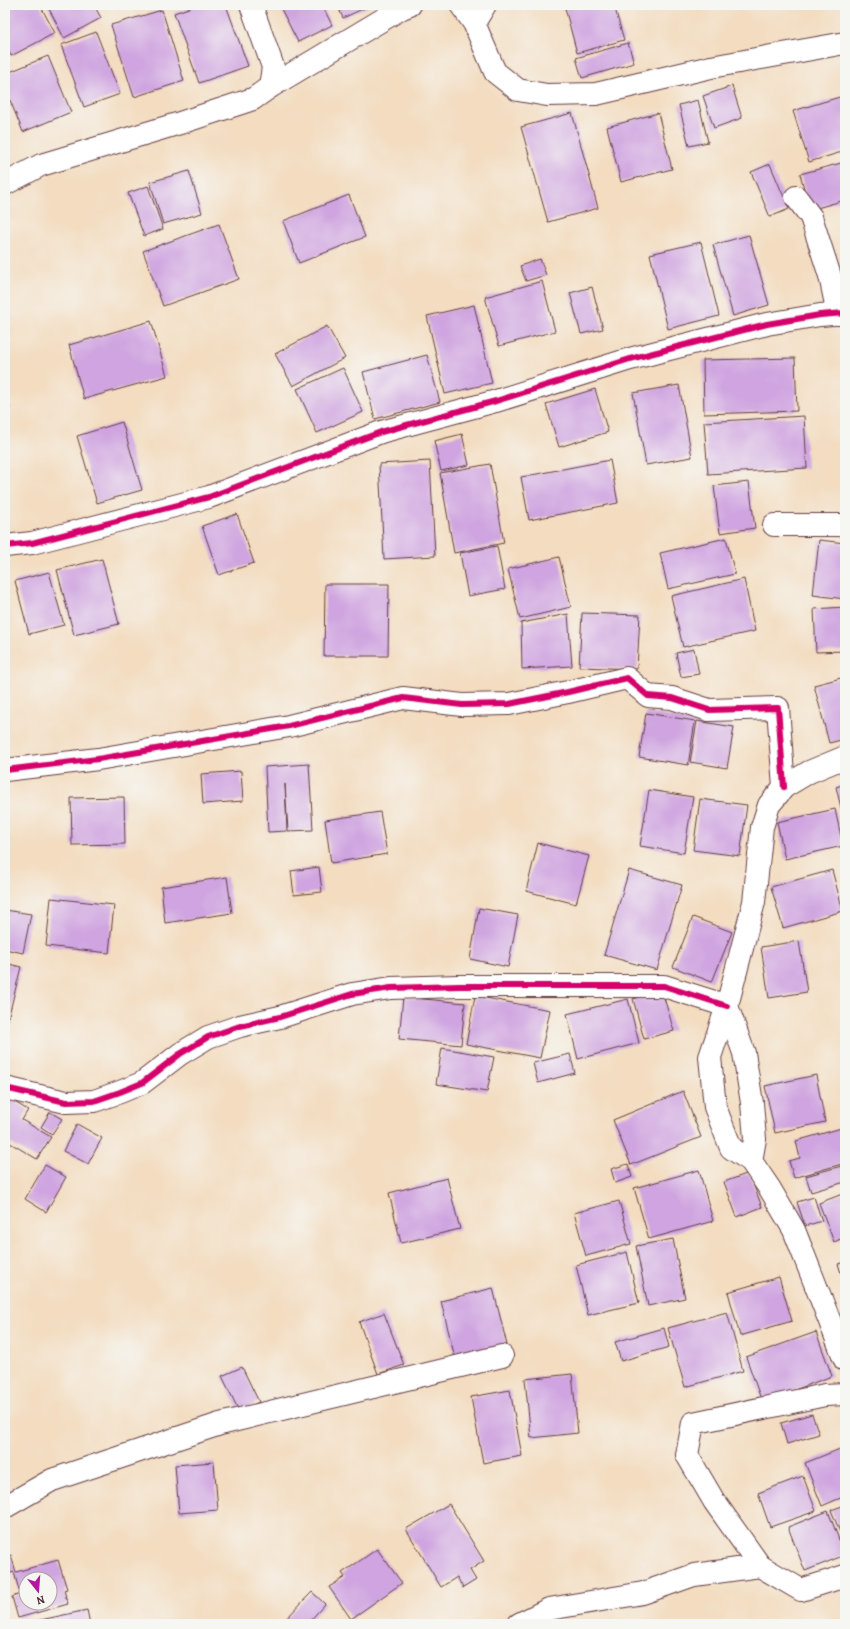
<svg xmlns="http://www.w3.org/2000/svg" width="850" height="1629" font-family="Alegreya,serif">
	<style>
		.building { fill: #cfa4e0; fill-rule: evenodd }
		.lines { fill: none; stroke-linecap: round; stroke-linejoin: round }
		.street-casing { stroke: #633b41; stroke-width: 24 }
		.street { stroke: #fff; stroke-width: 22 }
		.cycleway-casing { stroke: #f6f6f2; stroke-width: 8 }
		.cycleway { stroke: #d6006c; stroke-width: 6 }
	</style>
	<rect width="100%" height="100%" fill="#f6f6f2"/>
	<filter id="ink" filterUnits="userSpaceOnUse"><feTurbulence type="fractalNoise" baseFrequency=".025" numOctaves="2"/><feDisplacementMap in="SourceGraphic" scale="8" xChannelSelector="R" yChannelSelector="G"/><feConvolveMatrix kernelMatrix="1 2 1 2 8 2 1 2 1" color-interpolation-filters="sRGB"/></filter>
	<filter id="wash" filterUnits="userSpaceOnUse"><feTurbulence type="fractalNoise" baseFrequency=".012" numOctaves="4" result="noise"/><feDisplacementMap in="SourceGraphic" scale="16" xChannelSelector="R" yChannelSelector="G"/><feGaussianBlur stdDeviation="0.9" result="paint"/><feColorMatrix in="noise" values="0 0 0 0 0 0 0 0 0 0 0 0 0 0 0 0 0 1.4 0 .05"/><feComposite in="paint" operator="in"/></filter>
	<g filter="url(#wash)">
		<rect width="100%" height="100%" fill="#f3dcbf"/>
		<g id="blocks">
			<g class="building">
				<polygon points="5,5 40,5 55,33 11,56 5,44"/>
				<polygon points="47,5 94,5 101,18 64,38"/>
				<polygon points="197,5 226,5 248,66 199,83 174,13"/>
				<polygon points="279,5 322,5 332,25 298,42"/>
				<polygon points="337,5 371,5 343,18"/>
				<polygon points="576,5 614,5 624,40 577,53 565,8"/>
				<polygon points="162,10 184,81 134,97 111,25"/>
				<polygon points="96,32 120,94 84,107 61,45"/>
				<polygon points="628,43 634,63 582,78 576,58"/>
				<polygon points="48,56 71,112 23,132 5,88 5,74"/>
				<polygon points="732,86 742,118 714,128 703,96"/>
				<polygon points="843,96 845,103 845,151 809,162 793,111"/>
				<polygon points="698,100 708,142 689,146 679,105"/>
				<polygon points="572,113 598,208 548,222 521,127"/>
				<polygon points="658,113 672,169 621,182 607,127"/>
				<polygon points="845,162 845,200 810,210 800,174"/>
				<polygon points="770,164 789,209 770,217 751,172"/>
				<polygon points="189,171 202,213 163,224 150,182"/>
				<polygon points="148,186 163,229 144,236 128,193"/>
				<polygon points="349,195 365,237 299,263 283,221"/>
				<polygon points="219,224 239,279 163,306 143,251"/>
				<polygon points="749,235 769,305 733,316 713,245"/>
				<polygon points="701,242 719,316 668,329 650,254"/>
				<polygon points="540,259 546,275 526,281 520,266"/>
				<polygon points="542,281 555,331 499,346 485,297"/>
				<polygon points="592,287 603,329 581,334 570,293"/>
				<polygon points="474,305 492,383 445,394 427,316"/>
				<polygon points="151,321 167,376 84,399 69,345"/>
				<polygon points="327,326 345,358 293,386 275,354"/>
				<polygon points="427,355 440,402 375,419 363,372"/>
				<polygon points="795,358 797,411 704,414 703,360"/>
				<polygon points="343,368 363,412 317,433 297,389"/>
				<polygon points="679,385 692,457 646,465 633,393"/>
				<polygon points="5,389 10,408 5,410"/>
				<polygon points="595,389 608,432 559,447 546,404"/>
				<polygon points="804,416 807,468 708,474 704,422"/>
				<polygon points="122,422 142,490 97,503 77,436"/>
				<polygon points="462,434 469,465 441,471 434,441"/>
				<polygon points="610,460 618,503 529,520 521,477"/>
				<polygon points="430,461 435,556 384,559 379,464"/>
				<polygon points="490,464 504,543 454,553 440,473"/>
				<polygon points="749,482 755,528 720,533 714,486"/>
				<polygon points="237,514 254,563 219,575 202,526"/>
				<polygon points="5,518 6,518 7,536 5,536"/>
				<polygon points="726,538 735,574 668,589 660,553"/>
				<polygon points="819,540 845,543 845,599 813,595"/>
				<polygon points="497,546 505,589 468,596 460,553"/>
				<polygon points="559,557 571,607 520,619 508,569"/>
				<polygon points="102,559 119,624 74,635 57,570"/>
				<polygon points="49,572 64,625 29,634 15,581"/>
				<polygon points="744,579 755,631 683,647 671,596"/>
				<polygon points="325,584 389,584 388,656 324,656"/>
				<polygon points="845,607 845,651 816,652 814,609"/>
				<polygon points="582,613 640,615 637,669 579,667"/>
				<polygon points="568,614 572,666 522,669 521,623"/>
				<polygon points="694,649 699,674 681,677 676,653"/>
				<polygon points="845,677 845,739 829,743 814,685"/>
				<polygon points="646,713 695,721 688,765 639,757"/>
				<polygon points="697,721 734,727 727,768 690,762"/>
				<polygon points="309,764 313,830 288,831 285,784 287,831 268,832 265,767"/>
				<polygon points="241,771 243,801 203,804 201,774"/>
				<polygon points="845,784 845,820 844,820 836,787"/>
				<polygon points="649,790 693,797 684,853 640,846"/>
				<polygon points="124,797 125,844 72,845 71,798"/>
				<polygon points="700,799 747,805 740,856 693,850"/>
				<polygon points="835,809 843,846 785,859 777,822"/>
				<polygon points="380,812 387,854 331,863 325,820"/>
				<polygon points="538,843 589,856 576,904 526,891"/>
				<polygon points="319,867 322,892 294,895 291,871"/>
				<polygon points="629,870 682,885 657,970 604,955"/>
				<polygon points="832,870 843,911 783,928 771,887"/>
				<polygon points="227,877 232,913 165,923 161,887"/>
				<polygon points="51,898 114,905 109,953 46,946"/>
				<polygon points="479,908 518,915 508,967 470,959"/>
				<polygon points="5,910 31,914 23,953 5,949"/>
				<polygon points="693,917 732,932 712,982 673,967"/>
				<polygon points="799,941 807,992 769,998 761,947"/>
				<polygon points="5,963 21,967 6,1027 5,1027"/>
				<polygon points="662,991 674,1031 644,1039 633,999"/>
				<polygon points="475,996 550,1010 540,1058 466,1044"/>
				<polygon points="403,997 465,1003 461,1045 399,1039"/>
				<polygon points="628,999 639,1043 578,1059 567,1014"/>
				<polygon points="442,1048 494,1057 487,1092 436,1084"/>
				<polygon points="570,1054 575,1073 538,1083 533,1063"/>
				<polygon points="816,1075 825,1122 775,1133 765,1086"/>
				<polygon points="683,1091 701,1137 631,1165 613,1120"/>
				<polygon points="6,1097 28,1110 22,1120 51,1137 37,1159 5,1140 5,1100"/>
				<polygon points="50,1112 62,1119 52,1134 41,1127"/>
				<polygon points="77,1124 102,1138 88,1164 63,1151"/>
				<polygon points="845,1127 845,1163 794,1178 789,1161 800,1158 796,1141"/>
				<polygon points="628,1164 632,1177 615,1183 611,1169"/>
				<polygon points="45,1165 66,1177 46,1212 25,1199"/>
				<polygon points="845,1165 845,1182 811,1192 806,1176"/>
				<polygon points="699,1170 713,1221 649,1239 634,1188"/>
				<polygon points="749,1173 762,1207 737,1217 724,1182"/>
				<polygon points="447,1178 460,1229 401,1243 389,1193"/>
				<polygon points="845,1193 845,1237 834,1242 819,1203"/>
				<polygon points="814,1197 822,1221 805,1226 797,1202"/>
				<polygon points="619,1201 631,1244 586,1256 574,1213"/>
				<polygon points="673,1239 685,1298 648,1306 636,1246"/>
				<polygon points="627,1252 639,1303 588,1315 576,1265"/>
				<polygon points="845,1262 845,1285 838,1264"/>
				<polygon points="779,1277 792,1321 740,1336 728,1292"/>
				<polygon points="493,1288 507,1345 455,1358 441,1301"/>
				<polygon points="727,1312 743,1371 685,1387 668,1328"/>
				<polygon points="384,1313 404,1365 378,1374 359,1322"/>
				<polygon points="664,1328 669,1347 621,1361 615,1342"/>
				<polygon points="816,1332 832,1376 762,1402 746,1357"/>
				<polygon points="242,1367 259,1402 239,1411 222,1376"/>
				<polygon points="572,1374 578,1433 531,1438 525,1379"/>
				<polygon points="510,1390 522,1456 483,1463 471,1397"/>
				<polygon points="812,1414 819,1434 787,1444 781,1423"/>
				<polygon points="845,1447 845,1496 822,1506 805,1463"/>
				<polygon points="214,1462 218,1510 179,1513 175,1465"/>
				<polygon points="803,1476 816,1511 770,1527 758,1493"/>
				<polygon points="449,1504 484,1561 470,1570 476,1580 463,1588 457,1577 441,1587 406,1529"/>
				<polygon points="845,1505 845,1544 831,1510"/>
				<polygon points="828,1511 845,1555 805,1571 788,1527"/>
				<polygon points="377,1549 402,1583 351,1619 329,1587 345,1577 342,1573"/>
				<path d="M 11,1555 L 16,1572 L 58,1560 L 67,1589 L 64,1590 L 68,1604 L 18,1618 L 12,1597 L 20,1594 L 14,1572 L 5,1575 L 5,1557 ZM 26,1579 L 50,1579 L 50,1603 L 26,1603 Z"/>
				<polygon points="312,1592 325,1604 307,1624 281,1624"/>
				<polygon points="87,1610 90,1624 37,1624 36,1621"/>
			</g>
		</g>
	</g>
	<g filter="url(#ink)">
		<use href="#blocks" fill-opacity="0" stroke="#633b41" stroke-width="1"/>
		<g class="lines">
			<g class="street-casing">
				<g id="street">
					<polyline points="251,5 273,67 270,87"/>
					<polyline points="461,5 474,23 495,72 518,90 547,95 596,94 711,67 845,43"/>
					<polyline points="474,23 485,5"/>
					<polyline points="5,184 41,165 180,123 253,99 270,87 402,8 410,5"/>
					<polyline points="796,197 811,217 830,276 838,314"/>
					<polyline points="774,525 845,525"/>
					<polyline points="5,546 32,543 209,497 381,432 496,401 630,359 767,324 820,315 845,313"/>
					<polyline points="845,757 809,772 784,787 769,805 762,827 754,902 727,1006 710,1057 715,1107 731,1148 751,1161 770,1189 794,1230 845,1360"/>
					<polyline points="5,770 98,759 289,726 403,698 462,705 509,704 568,692 627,678 648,696 672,698 709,710 778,708 784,787"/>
					<polyline points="727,1006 744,1053 752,1103 755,1139 751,1161"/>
					<polyline points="5,1088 66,1102 94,1101 120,1092 142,1083 180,1054 208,1037 240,1026 280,1017 352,994 391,988 459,986 664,986 727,1006"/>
					<polyline points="5,1507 52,1480 220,1424 502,1356"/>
					<polyline points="760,1566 714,1501 687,1455 693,1423 825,1395 845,1394"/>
					<polyline points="519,1624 549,1609 643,1593 694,1575 760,1566 801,1590 845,1576"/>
				</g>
			</g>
			<use href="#street" class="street"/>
			<g class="cycleway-casing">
				<g id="cycleway">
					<polyline points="5,546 32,543 209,497 381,432 496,401 630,359 767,324 820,315 845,313"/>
					<polyline points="5,770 98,759 289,726 403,698 462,705 509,704 568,692 627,678 648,696 672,698 709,710 778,708 784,787"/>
					<polyline points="5,1088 66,1102 94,1101 120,1092 142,1083 180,1054 208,1037 240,1026 280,1017 352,994 391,988 459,986 664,986 727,1006"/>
				</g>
			</g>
			<use href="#cycleway" class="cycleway"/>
		</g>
	</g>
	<rect width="850" height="1629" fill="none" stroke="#f6f6f2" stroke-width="20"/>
	<g transform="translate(38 1591) rotate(163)"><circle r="19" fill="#f6f6f2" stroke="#b1a0a2"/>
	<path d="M0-3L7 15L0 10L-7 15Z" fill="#b5179e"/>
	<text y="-6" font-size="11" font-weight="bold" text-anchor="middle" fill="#4a1f2b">N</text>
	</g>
</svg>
